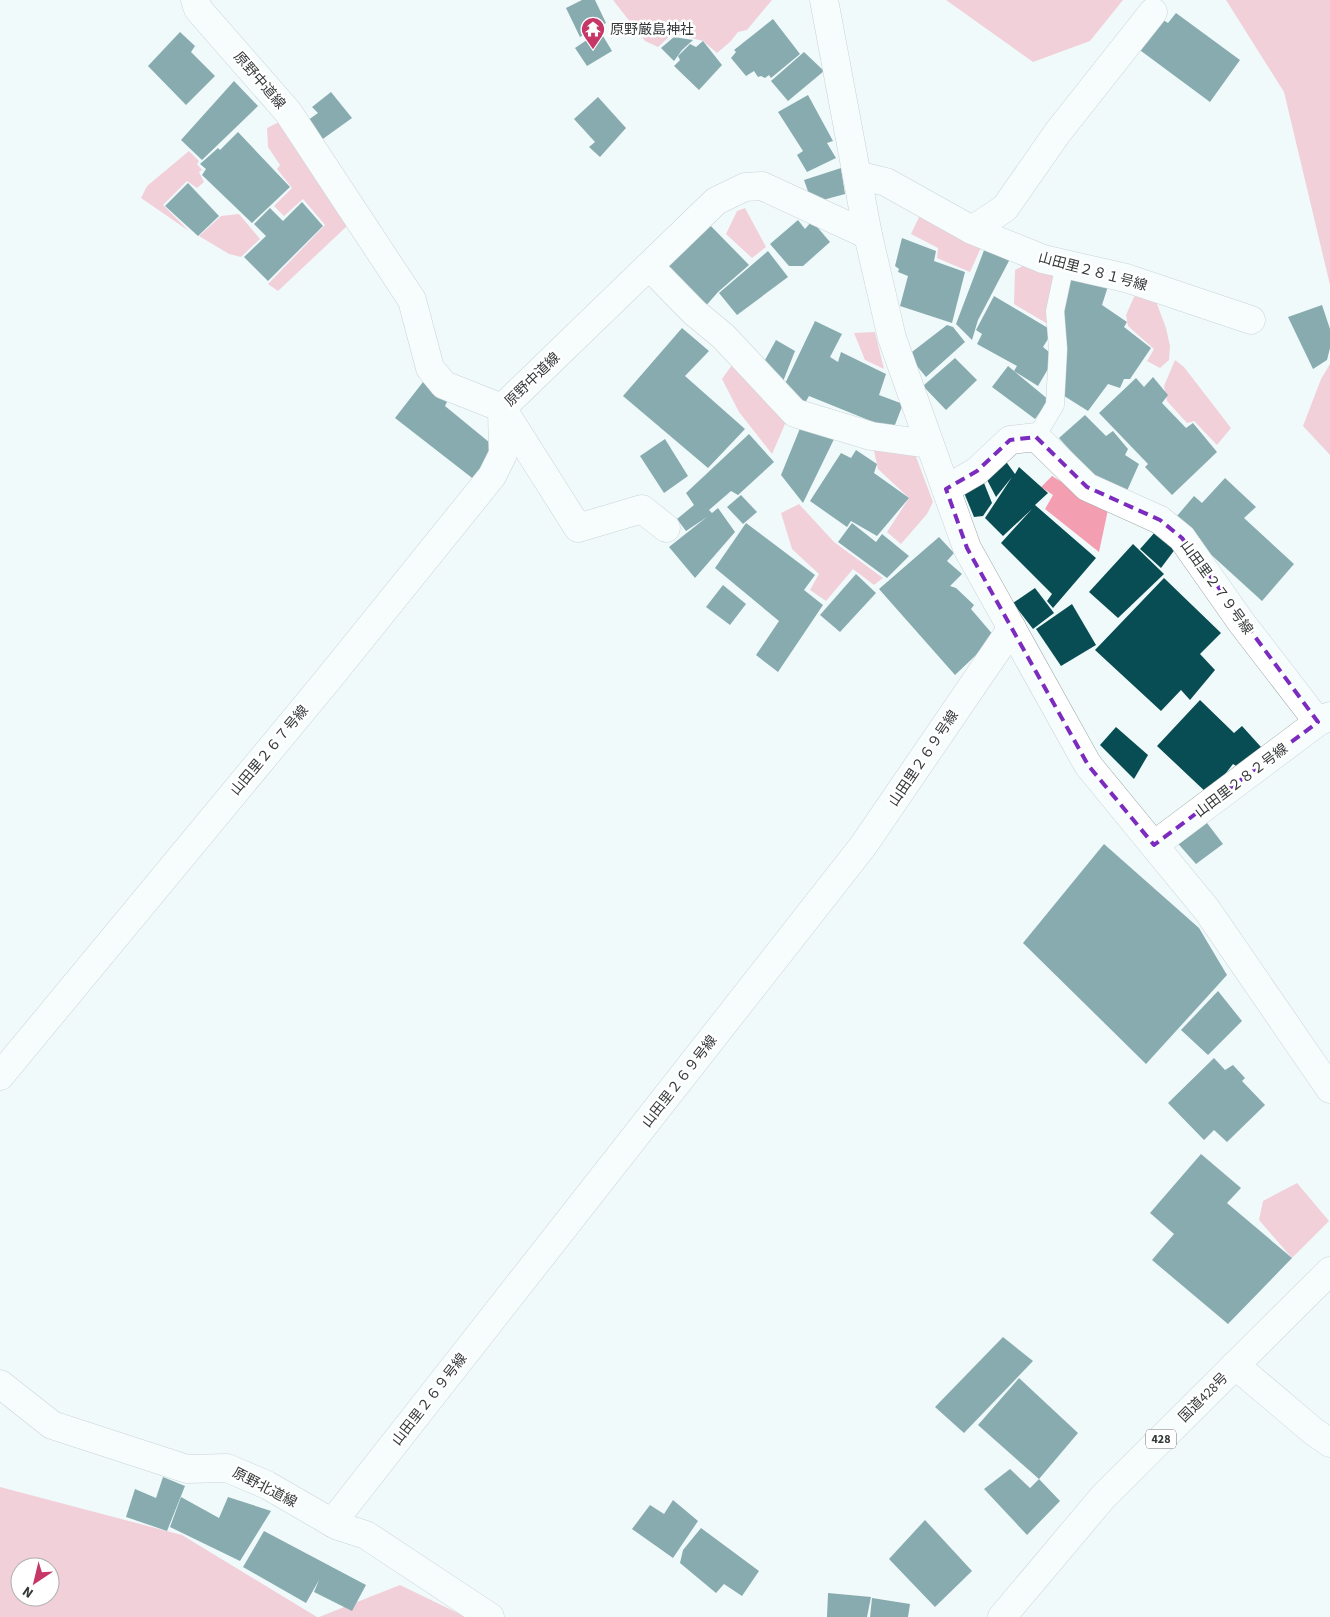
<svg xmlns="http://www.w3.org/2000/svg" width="1330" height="1617" viewBox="0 0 1330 1617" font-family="'Source Sans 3','Noto Sans JP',sans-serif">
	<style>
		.forest { fill: #f39eb1; fill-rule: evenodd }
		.building { fill: #084d53 }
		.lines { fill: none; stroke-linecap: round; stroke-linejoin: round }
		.lane-casing { stroke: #9fa7a8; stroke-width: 19 }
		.street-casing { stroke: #9fa7a8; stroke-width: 29 }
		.secondary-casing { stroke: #9fa7a8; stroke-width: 29 }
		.highway-casing { stroke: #9fa7a8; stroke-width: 29 }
		.lane { stroke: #fff; stroke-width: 18 }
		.street { stroke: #fff; stroke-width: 28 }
		.secondary { stroke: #fff; stroke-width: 28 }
		.highway { stroke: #fff; stroke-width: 28 }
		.marked { fill: none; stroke: #7b2cbf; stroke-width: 4; stroke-dasharray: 10 6; stroke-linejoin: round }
		.labels { text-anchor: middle; stroke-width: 5; stroke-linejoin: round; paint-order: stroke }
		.shield { fill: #fff; stroke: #727474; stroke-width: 1 }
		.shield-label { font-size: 12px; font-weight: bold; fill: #353839 }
		.poi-label { font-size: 14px; fill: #353839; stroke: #fff; text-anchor: start }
		.street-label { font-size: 14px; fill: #353839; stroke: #fff }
	</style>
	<rect width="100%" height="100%" fill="#f1fafb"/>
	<g class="forest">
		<polygon points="613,0 772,0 747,30 738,32 730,42 717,53 703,41 673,33 658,47 645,41"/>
		<polygon points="946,0 1123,0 1090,41 1033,62"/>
		<polygon points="1226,0 1330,0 1330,285 1284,92"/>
		<polygon points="281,121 348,218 346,227 278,291 268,284 325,225 303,199 284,216 274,206 292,188 277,169 280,165 268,147 267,128"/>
		<polygon points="189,151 199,161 197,164 202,170 199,172 204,182 197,188 187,181 163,205 189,231 141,198 147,186"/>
		<polygon points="745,208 766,247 752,258 726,234 737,211"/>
		<polygon points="922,211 984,241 970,272 937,258 938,248 911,234"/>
		<polygon points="239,214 260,239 241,257 229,254 199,236 221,216"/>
		<polygon points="1030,262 1059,271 1051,326 1014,304 1015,270"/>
		<polygon points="1145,289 1154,296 1166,328 1170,346 1169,360 1160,368 1147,361 1154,349 1128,326 1126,315 1134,297"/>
		<polygon points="875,332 884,369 865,360 854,333"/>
		<polygon points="737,358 789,415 772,454 739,412 722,379"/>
		<polygon points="1175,360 1184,367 1231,428 1217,445 1194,421 1187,423 1167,401 1164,386"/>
		<polygon points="1330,364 1330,455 1303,426 1321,379"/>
		<polygon points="872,442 912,446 933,502 927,514 901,544 887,532 909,498 878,469"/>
		<polygon points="1052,476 1065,484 1109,505 1099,552 1045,509 1053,495 1041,487"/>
		<polygon points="799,504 834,542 883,578 874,585 853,569 826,601 810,590 819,574 792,549 781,513"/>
		<polygon points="1297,1183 1329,1221 1292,1258 1259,1220 1263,1201"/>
		<path d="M0 1487 182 1535 317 1617H0ZM20 1567H50V1597H20Z"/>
		<polygon points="400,1585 466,1617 319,1617"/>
	</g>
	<g class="building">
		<polygon points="582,0 595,0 606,23 580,37 566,8"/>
		<polygon points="1176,13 1240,60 1210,102 1133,45 1155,15 1168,23"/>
		<polygon points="773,19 800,54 771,78 769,75 765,78 761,76 758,77 754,71 746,76 731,58 736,52 734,50"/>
		<polygon points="600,31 612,51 587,66 575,48"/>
		<polygon points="180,32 195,46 191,52 215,76 186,105 148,66"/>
		<polygon points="674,37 693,40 682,50 674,61 661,48"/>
		<polygon points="703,41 722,65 699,90 674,66 680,60 678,56 690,44 696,47"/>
		<polygon points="804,52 824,71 788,101 771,81"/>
		<polygon points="234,81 258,106 202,160 181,140"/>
		<polygon points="331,92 352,118 320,141 304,123 318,113 312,107"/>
		<polygon points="808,95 833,141 827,143 836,158 807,172 797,155 803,151 778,112"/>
		<polygon points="598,97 626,128 600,157 589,147 595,142 574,119"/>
		<polygon points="238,132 290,187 252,223 202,175 206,169 200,164 218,148 220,150"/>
		<polygon points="841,168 845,194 812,203 804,180"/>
		<polygon points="188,183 219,216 198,236 165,206"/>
		<polygon points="302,202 323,226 268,281 244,257 266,236 254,224 270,208 283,221"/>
		<polygon points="705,220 749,265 718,292 704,308 662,264"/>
		<polygon points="798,220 805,229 812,221 830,242 803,266 789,266 770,244"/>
		<polygon points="902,238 936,251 934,261 965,272 952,323 900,306 908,276 898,272 899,269 895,266"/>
		<polygon points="986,245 1011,257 978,320 972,340 956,324"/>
		<polygon points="768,251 788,277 737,315 719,293"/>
		<polygon points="1068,270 1110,280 1102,305 1127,322 1124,327 1151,348 1130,379 1124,379 1120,388 1108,384 1088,411 1061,394 1057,316"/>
		<polygon points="994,296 1053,331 1043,347 1055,357 1038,386 1014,371 1017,366 977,344 982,334 976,330"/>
		<polygon points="1322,305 1330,329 1330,348 1327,360 1313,369 1288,317"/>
		<polygon points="815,321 842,334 830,357 838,362 841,352 886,374 879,395 903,404 893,430 809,396 805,403 782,390"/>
		<polygon points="947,325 953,327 965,342 926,377 908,355"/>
		<polygon points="682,328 709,351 685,376 745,429 708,468 623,396"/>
		<polygon points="776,340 795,351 782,384 759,371"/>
		<polygon points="955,358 977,380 946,410 923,386"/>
		<polygon points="1008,366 1049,400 1035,419 992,387"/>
		<polygon points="1153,377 1168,395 1162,403 1186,428 1193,423 1217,452 1172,495 1145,467 1148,464 1099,413 1136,378 1144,387"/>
		<polygon points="423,382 447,402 445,406 495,447 476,481 395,418"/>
		<polygon points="1085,415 1106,436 1113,431 1128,449 1125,455 1139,464 1126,493 1095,478 1059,438"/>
		<polygon points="803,421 836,435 803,503 781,475"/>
		<polygon points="749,434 774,462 738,495 731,491 709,510 712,513 718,508 735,532 695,578 669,547 707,517 686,531 677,519 694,505 686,493"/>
		<polygon points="665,439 688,476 664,493 640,456"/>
		<polygon points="856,450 877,464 874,473 909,498 877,536 851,521 847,527 810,501 841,453 851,458"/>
		<polygon points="1002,456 1015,474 1019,467 1048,493 1035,505 1096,558 1053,608 1047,601 1052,594 1001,543 1032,509 1003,536 985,518 1012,477 996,497 984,474"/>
		<polygon points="980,473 992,503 983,516 974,517 960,483"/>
		<polygon points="1225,478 1256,507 1244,518 1294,564 1262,601 1184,530 1186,525 1177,516 1194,496 1202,503"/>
		<polygon points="741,495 757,512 743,524 727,507"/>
		<polygon points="746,523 815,575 804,590 823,605 778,672 756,655 779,621 715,568"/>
		<polygon points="852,523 876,542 882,534 909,556 887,578 838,542"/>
		<polygon points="1156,531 1176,548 1161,568 1140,549"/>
		<polygon points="939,537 954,553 947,561 962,574 950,586 956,588 974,605 971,609 995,637 955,675 879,589"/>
		<polygon points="1133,544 1164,574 1118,618 1089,592"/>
		<polygon points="856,574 876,593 840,632 820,615"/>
		<polygon points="1164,578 1221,633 1200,654 1215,670 1190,700 1181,690 1161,711 1095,650"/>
		<polygon points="723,585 746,604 730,625 706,607"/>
		<polygon points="1035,588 1054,613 1033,629 1013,603"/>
		<polygon points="1072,604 1096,645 1061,666 1036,629"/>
		<polygon points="1200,700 1234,733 1242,726 1261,747 1241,769 1233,764 1209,795 1157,746"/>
		<polygon points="1116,727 1148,755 1134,779 1100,745"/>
		<polygon points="1204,819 1223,844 1196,864 1174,839"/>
		<polygon points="1104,844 1199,928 1227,975 1146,1064 1023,943"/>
		<polygon points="1218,991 1242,1021 1208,1055 1181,1030"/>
		<polygon points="1214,1058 1225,1070 1233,1065 1245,1078 1242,1081 1265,1105 1227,1142 1214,1130 1204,1140 1168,1103"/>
		<polygon points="1201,1154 1241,1188 1227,1203 1292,1258 1228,1324 1152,1260 1174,1234 1150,1213"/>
		<polygon points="1003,1337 1033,1361 964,1433 935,1407"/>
		<polygon points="1019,1378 1078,1433 1039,1479 978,1425"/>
		<polygon points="1010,1469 1030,1488 1039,1479 1060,1501 1027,1535 984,1489"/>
		<polygon points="163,1477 185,1486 167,1531 126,1517 135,1489 156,1498"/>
		<polygon points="181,1497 219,1518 228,1497 271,1511 240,1561 170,1527"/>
		<polygon points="673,1500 698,1521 673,1558 632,1529 650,1505 664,1514"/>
		<polygon points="925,1520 972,1571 935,1607 889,1559"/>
		<polygon points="701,1528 759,1571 742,1596 724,1584 716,1593 680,1563 683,1550"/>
		<polygon points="264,1531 366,1585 352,1611 314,1592 319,1580 306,1603 243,1567"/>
		<polygon points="828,1593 871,1597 867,1617 827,1617"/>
		<polygon points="872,1598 910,1604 908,1617 870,1617"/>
	</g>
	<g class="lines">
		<g class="lane-casing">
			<polyline id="lane" points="1036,437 1055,405 1058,349 1055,311 1065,264"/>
		</g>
		<g class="street-casing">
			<g id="street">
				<polyline points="195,0 198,9 288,112 412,300 430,368 444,385 502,408 716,201 745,187 762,186 868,235"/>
				<polyline points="857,175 886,182 972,230 1043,259 1126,278 1251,320"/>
				<polyline points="972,230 1005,208 1058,132 1153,12"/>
				<polyline points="649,266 695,313 723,336 795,413 871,436 929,444"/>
				<polyline points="502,408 578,528 642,509 666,528"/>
				<polyline points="946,489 977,471 1010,440 1036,437 1087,487 1160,520 1182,538 1241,622 1318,722"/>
				<polyline points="1154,845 1318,722 1330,716"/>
				<polyline points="0,1076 330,677 492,476 503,454 502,408"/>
				<polyline points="1235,1365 1313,1431 1330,1443"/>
				<polyline points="0,1384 52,1425 187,1469 227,1468 267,1485 338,1526 366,1535 490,1617"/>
				<polyline points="332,1523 863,846 1012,628"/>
			</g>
		</g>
		<g class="secondary-casing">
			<polyline id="secondary" points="824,0 868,235 892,338 967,548 1088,765 1207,910 1330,1089"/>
		</g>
		<g class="highway-casing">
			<polyline id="highway" points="1002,1617 1103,1497 1330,1271"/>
		</g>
		<use href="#lane" class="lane"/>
		<use href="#street" class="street"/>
		<use href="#secondary" class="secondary"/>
		<use href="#highway" class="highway"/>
	</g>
	<path d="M0 0H1330V1617H0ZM1036 437 1087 487 1160 520 1182 538 1318 722 1154 845 1088 765 967 548 946 489 977 471 1010 440Z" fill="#f1fafb" fill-opacity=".55" fill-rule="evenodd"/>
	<path class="marked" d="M1036 437 1087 487 1160 520 1182 538 1318 722 1154 845 1088 765 967 548 946 489 977 471 1010 440Z"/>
	<defs>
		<g id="temple-pin" transform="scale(1.25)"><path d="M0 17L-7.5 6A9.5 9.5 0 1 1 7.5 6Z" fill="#c53766" stroke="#fff"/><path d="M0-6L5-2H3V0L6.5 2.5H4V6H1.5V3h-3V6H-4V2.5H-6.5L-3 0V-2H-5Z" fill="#fff"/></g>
	</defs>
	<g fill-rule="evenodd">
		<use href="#temple-pin" x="593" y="29"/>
	</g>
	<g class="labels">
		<rect class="shield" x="1146" y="1429.5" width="30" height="19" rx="4"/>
		<g class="shield-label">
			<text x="1161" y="1443">428</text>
		</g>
		<g class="poi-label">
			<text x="610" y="34">原野厳島神社</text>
		</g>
		<g class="street-label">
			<text transform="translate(260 80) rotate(49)" y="5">原野中道線</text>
			<text transform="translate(1093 271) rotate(15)" y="5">山田里２８１号線</text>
			<text transform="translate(532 379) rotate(-44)" y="5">原野中道線</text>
			<text transform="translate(1217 587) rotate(54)" y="5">山田里２７９号線</text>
			<text transform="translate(269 750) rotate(-50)" y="5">山田里２６７号線</text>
			<text transform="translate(923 758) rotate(-56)" y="5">山田里２６９号線</text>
			<text transform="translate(1241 780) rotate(-37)" y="5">山田里２８２号線</text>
			<text transform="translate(679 1081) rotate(-52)" y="5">山田里２６９号線</text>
			<text transform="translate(1203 1397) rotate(-45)" y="5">国道428号</text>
			<text transform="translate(429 1399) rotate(-52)" y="5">山田里２６９号線</text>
			<text transform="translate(265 1487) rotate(27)" y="5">原野北道線</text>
		</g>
	</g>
	<g transform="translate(35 1582) rotate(215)"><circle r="24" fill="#ffffff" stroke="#aeafb0"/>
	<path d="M0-4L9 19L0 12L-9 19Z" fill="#c53766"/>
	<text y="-8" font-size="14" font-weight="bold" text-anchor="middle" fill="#353839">N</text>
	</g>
</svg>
